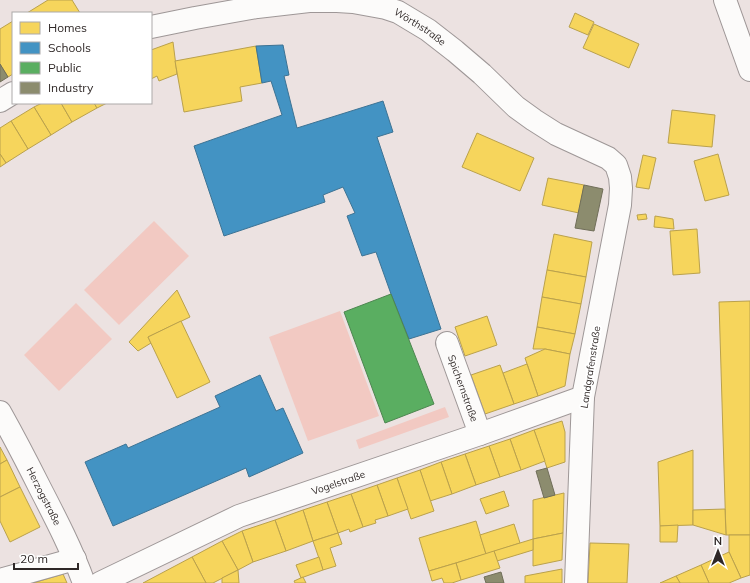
<svg xmlns="http://www.w3.org/2000/svg" width="750" height="583" viewBox="0 0 750 583" font-family="Mulish,sans-serif">
	<style>
		.green { fill: #f2c9c2 }
		.homes { fill: #f6d55c; stroke: #baa14c }
		.schools { fill: #4393c3; stroke: #3d7394 }
		.public { fill: #5aae61; stroke: #4d8650 }
		.industry { fill: #8c8c6e; stroke: #706e59 }
		.lines { fill: none; stroke-linecap: round; stroke-linejoin: round }
		.street-casing { stroke: #9e9797; stroke-width: 24 }
		.street { stroke: #fcfbfa; stroke-width: 22 }
		.labels { text-anchor: middle; stroke-width: 4; stroke-linejoin: round; paint-order: stroke }
		.street-label { font-size: 10px; fill: #2f2827; stroke: #fff }
	</style>
	<rect width="100%" height="100%" fill="#ece2e1"/>
	<g class="green">
		<polygon points="154,221 189,256 119,325 84,290"/>
		<polygon points="76,303 112,339 59,391 24,355"/>
		<polygon points="340,311 379,416 308,441 269,337"/>
		<polygon points="445,407 449,417 359,449 356,440"/>
	</g>
	<g class="homes">
		<polygon points="48,0 72,0 80,13 27,13"/>
		<polygon points="575,13 594,22 588,35 569,27"/>
		<polygon points="13,21 13,74 8,77 0,64 0,29"/>
		<polygon points="594,24 639,44 629,68 583,48"/>
		<polygon points="173,42 177,74 159,81 157,76 151,79 151,50"/>
		<polygon points="256,46 262,83 240,87 242,101 184,112 175,61"/>
		<polygon points="42,103 61,103 72,122 51,135 34,107"/>
		<polygon points="61,103 94,103 97,108 72,122"/>
		<polygon points="94,103 107,103 97,108"/>
		<polygon points="34,107 51,135 28,149 11,121"/>
		<polygon points="672,110 715,115 712,147 668,143"/>
		<polygon points="11,121 28,149 6,163 0,154 0,128"/>
		<polygon points="477,133 534,158 520,191 462,167"/>
		<polygon points="0,154 6,163 0,167"/>
		<polygon points="718,154 729,195 705,201 694,161"/>
		<polygon points="643,155 656,158 649,189 636,187"/>
		<polygon points="548,178 584,185 579,213 542,205"/>
		<polygon points="646,214 647,219 638,220 637,215"/>
		<polygon points="655,216 673,219 674,229 654,227"/>
		<polygon points="697,229 700,273 673,275 670,231"/>
		<polygon points="554,234 592,242 586,277 547,270"/>
		<polygon points="547,270 586,277 581,304 542,297"/>
		<polygon points="177,290 190,317 148,337 151,343 138,351 129,342"/>
		<polygon points="542,297 581,304 575,334 537,327"/>
		<polygon points="750,301 750,535 726,535 719,302"/>
		<polygon points="487,316 497,345 465,356 455,327"/>
		<polygon points="181,321 210,382 177,398 148,337"/>
		<polygon points="537,327 575,334 570,354 545,349 533,349"/>
		<polygon points="545,349 570,354 565,386 538,396 525,358"/>
		<polygon points="527,364 538,396 514,404 503,373"/>
		<polygon points="500,365 514,404 485,414 471,375"/>
		<polygon points="562,421 565,432 565,462 547,468 534,430"/>
		<polygon points="534,430 545,461 521,470 510,439"/>
		<polygon points="510,439 521,470 500,477 489,446"/>
		<polygon points="489,446 500,477 476,485 465,454"/>
		<polygon points="0,447 7,460 0,464"/>
		<polygon points="693,450 693,525 660,526 658,462"/>
		<polygon points="465,454 476,485 452,494 441,462"/>
		<polygon points="7,460 20,487 0,497 0,464"/>
		<polygon points="441,462 452,494 430,501 420,470"/>
		<polygon points="420,470 434,511 411,519 397,478"/>
		<polygon points="397,478 408,509 388,516 377,485"/>
		<polygon points="377,485 388,516 375,520 376,523 363,527 351,494"/>
		<polygon points="20,487 40,527 10,542 0,521 0,497"/>
		<polygon points="504,491 509,506 486,514 480,499"/>
		<polygon points="564,493 563,533 533,539 533,500"/>
		<polygon points="351,494 363,527 350,532 349,529 338,533 327,502"/>
		<polygon points="327,502 338,533 313,541 303,510"/>
		<polygon points="725,509 726,535 693,525 693,510"/>
		<polygon points="303,510 313,541 286,551 275,520"/>
		<polygon points="275,520 286,551 253,562 242,531"/>
		<polygon points="476,521 486,554 429,571 419,538"/>
		<polygon points="514,524 520,543 486,554 480,535"/>
		<polygon points="678,525 677,542 660,542 660,526"/>
		<polygon points="242,531 253,562 238,570 222,541"/>
		<polygon points="338,533 342,544 330,548 336,566 323,570 313,541"/>
		<polygon points="563,533 562,560 533,566 533,539"/>
		<polygon points="729,535 750,535 750,575 741,578 729,552"/>
		<polygon points="533,539 533,550 497,561 494,551"/>
		<polygon points="222,541 238,570 213,583 206,583 192,557"/>
		<polygon points="590,543 629,544 627,583 588,583"/>
		<polygon points="494,551 500,568 461,580 456,563"/>
		<polygon points="729,552 741,578 729,583 709,583 701,565"/>
		<polygon points="192,557 206,583 143,583"/>
		<polygon points="319,557 323,570 301,578 296,565"/>
		<polygon points="456,563 461,580 452,583 444,583 442,578 432,581 429,571"/>
		<polygon points="701,565 709,583 680,583 676,576"/>
		<polygon points="562,569 562,583 525,583 525,576"/>
		<polygon points="238,570 239,583 222,583 222,578"/>
		<polygon points="63,574 67,583 33,583"/>
		<polygon points="676,576 680,583 660,583"/>
		<polygon points="303,577 306,583 295,583 294,581"/>
	</g>
	<g class="schools">
		<polygon points="283,45 289,75 284,76 297,128 383,101 393,132 377,137 441,329 409,339 391,294 376,252 362,256 347,216 355,213 343,187 323,195 325,202 224,236 194,146 282,115 271,81 262,83 256,46"/>
		<polygon points="260,375 276,411 283,408 303,453 249,477 246,468 113,526 85,462 126,444 128,448 220,407 215,396"/>
	</g>
	<polygon class="public" points="391,294 434,404 385,423 344,312"/>
	<g class="industry">
		<polygon points="0,64 8,77 0,82"/>
		<polygon points="584,185 603,189 594,231 575,228"/>
		<polygon points="547,468 555,495 544,498 536,471"/>
		<polygon points="501,572 504,583 486,583 484,577"/>
	</g>
	<g class="lines">
		<g class="street-casing">
			<g id="street">
				<polyline points="725,0 750,70"/>
				<path id="s1" d="M151 27 195 18 257 7 309 1H337L353 2 386 8 398 12 428 30 455 51 482 74 516 107 534 120 556 134 608 158 616 165 620 177 621 188 620 205 583 397 576 583"/>
				<polyline points="0,101 13,93"/>
				<path id="s2" d="M447 343 480 434"/>
				<path id="s3" d="M0 412C14 437 27 462 40 488 56 519 72 550 84 583"/>
				<polyline points="0,580 75,559"/>
				<path id="s4" d="M100 583 239 516 480 434 583 397"/>
			</g>
		</g>
		<use href="#street" class="street"/>
	</g>
	<g class="labels">
		<g class="street-label">
			<text dy="4" stroke="none"><textPath href="#s1" startOffset="277">Wörthstraße</textPath></text>
			<text transform="translate(590 367) rotate(-81)" y="4">Landgrafenstraße</text>
			<text dy="4" stroke="none"><textPath href="#s2" startOffset="48">Spichernstraße</textPath></text>
			<text dy="4" stroke="none"><textPath href="#s4" startOffset="259">Vogelstraße</textPath></text>
			<text dy="4" stroke="none"><textPath href="#s3" startOffset="95">Herzogstraße</textPath></text>
		</g>
	</g>
	<rect x="12" y="12" width="140" height="92" fill="#ffffff" stroke="#aca9a9"/>
	<rect x="20" y="22" width="20" height="12" fill="#f6d55c" stroke="#aca9a9"/>
	<text x="48" y="32" font-size="12" fill="#2f2827">Homes</text>
	<rect x="20" y="42" width="20" height="12" fill="#4393c3" stroke="#aca9a9"/>
	<text x="48" y="52" font-size="12" fill="#2f2827">Schools</text>
	<rect x="20" y="62" width="20" height="12" fill="#5aae61" stroke="#aca9a9"/>
	<text x="48" y="72" font-size="12" fill="#2f2827">Public</text>
	<rect x="20" y="82" width="20" height="12" fill="#8c8c6e" stroke="#aca9a9"/>
	<text x="48" y="92" font-size="12" fill="#2f2827">Industry</text>
	<g transform="translate(718 551)" stroke="#ffffff" stroke-width="3" paint-order="stroke">
	<path d="M0-3L7 15L0 10L-7 15Z" fill="#2f2827"/>
	<text y="-6" font-size="11" font-weight="bold" text-anchor="middle" fill="#2f2827">N</text>
	</g>
	<path d="M14 563v6h64v-6" fill="none" stroke="#2f2827" stroke-width="2"/>
	<text x="20" y="563" font-size="12" fill="#2f2827" stroke="#ffffff" stroke-width="3" paint-order="stroke">20 m</text>
</svg>
